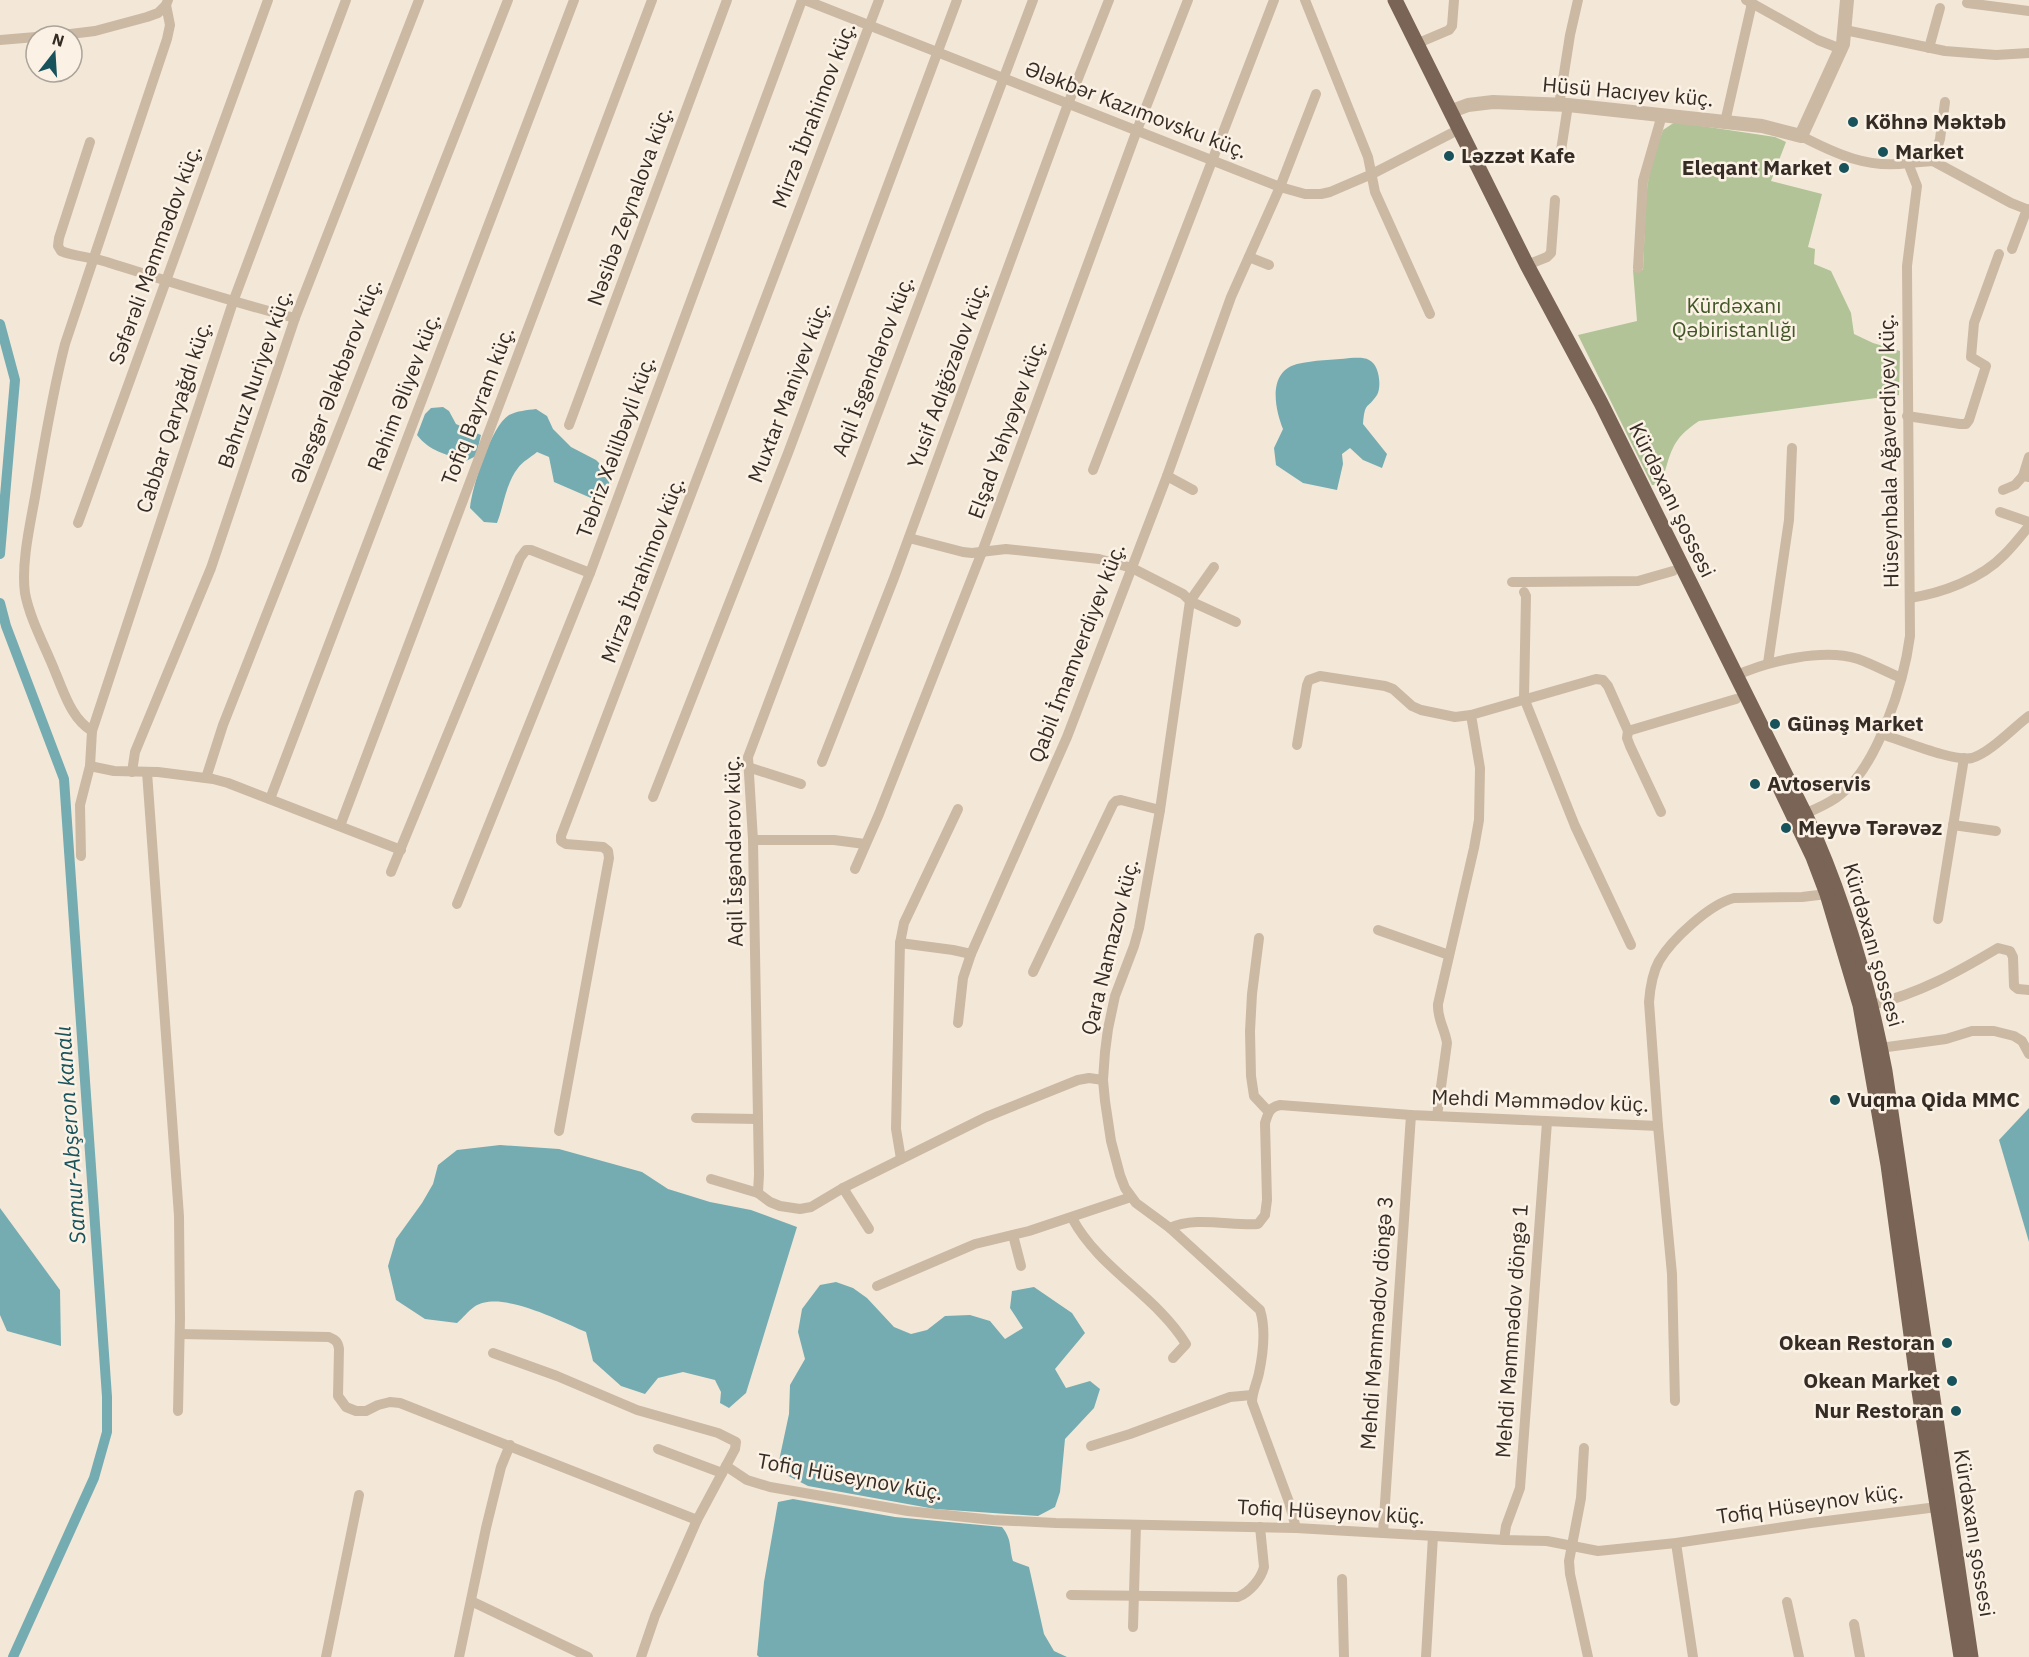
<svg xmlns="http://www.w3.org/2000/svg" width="2029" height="1657" viewBox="0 0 2029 1657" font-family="'IBM Plex Sans',sans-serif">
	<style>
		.green { fill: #b1c397 }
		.water { fill: #75acb2 }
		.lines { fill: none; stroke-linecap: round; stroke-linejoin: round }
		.canal { stroke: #75acb2; stroke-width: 10 }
		.minor { stroke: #ccb9a3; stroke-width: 10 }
		.tertiary { stroke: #ccb9a3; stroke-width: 14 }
		.primary { stroke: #7a6456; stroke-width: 15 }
		.poi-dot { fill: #18525b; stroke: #fbf2e5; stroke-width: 2 }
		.labels { text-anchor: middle; stroke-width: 5; stroke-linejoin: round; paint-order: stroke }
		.street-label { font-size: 21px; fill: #362c26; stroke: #fbf2e5 }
		.poi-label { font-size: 21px; font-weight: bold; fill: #362c26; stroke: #fbf2e5; text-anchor: start }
		.park-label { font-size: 21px; fill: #425728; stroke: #fbf2e5 }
		.water-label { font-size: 22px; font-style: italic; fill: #18525b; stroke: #fbf2e5 }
	</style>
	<rect width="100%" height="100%" fill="#f3e8d8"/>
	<path class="green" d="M1675 122 1775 137 1786 142 1771 181 1822 194 1808 247 1815 249 1814 264 1831 271 1851 313 1854 334 1873 343 1900 351 1899 395 1699 421C1670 440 1671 453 1661 485H1652L1578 335 1637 321 1633 270H1643L1646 197 1650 167 1663 130Z"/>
	<g class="water">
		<path d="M1350 358C1356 358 1364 357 1369 360 1379 364 1382 386 1377 395 1367 410 1365 401 1363 424L1387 454 1382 468 1363 460 1350 448 1342 454 1343 464 1337 490 1303 483 1276 465 1274 448 1283 429C1275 409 1267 372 1297 364 1314 360 1333 360 1350 358Z"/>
		<path d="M443 407 449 411 456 424 481 435 476 456 466 461C447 455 429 451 417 435L425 414 431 408Z"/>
		<path d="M536 409 547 416 553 429 571 447 596 460 612 476 604 496 591 498 554 482 549 457 537 452C531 457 522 462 518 468 506 483 504 505 497 523L484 522 470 508C472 487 491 426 509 415 517 411 527 410 536 409Z"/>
		<polygon points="2029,1108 2029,1242 1999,1140"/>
		<path d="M500 1145 559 1149 642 1172 668 1189 710 1202 751 1210 797 1227 746 1393 729 1408 720 1403 721 1392 715 1380 683 1372 658 1378 645 1394 621 1386 593 1361 586 1332C560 1321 500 1289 474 1307 468 1311 463 1318 457 1323L425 1319 396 1300 388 1266 396 1239 422 1203 433 1184 438 1165 457 1150Z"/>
		<polygon points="0,1208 60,1290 61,1346 7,1331 0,1315"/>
		<polygon points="836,1282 853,1288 867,1298 894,1327 911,1334 927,1330 945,1316 970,1315 990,1321 1005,1339 1023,1328 1010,1308 1012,1291 1034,1287 1072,1313 1085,1333 1055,1369 1066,1388 1090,1381 1100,1389 1094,1408 1065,1439 1060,1492 1055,1507 1038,1516 935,1509 808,1486 777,1470 789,1414 790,1385 805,1359 798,1332 802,1309 820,1285"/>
		<path d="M793 1499 895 1517 1002 1527C1012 1539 1009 1547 1013 1561L1029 1567 1044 1634 1054 1651 1067 1657H759L757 1655 764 1582 778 1502Z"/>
	</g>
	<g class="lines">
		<g class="canal">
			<polyline points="0,324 15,380 0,554"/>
			<polyline points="0,603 6,626 64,779 107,1397 107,1432 94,1478 13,1657"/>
		</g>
		<g class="minor">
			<polyline points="805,0 1280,187 1305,194 1321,194 1330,192 1372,174 1452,133"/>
			<polyline points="1033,0 748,757 753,840 759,1174 758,1193 770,1202 780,1206 800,1209 811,1207 843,1188 986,1117 1078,1080 1089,1078 1103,1080"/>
			<polyline points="1305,0 1368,157 1375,192 1430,314"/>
			<polyline points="1746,0 1818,40 1841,49"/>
			<polyline points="1967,3 2029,11"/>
			<polyline points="1845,30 1945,51 1996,55 2029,53"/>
			<polyline points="54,36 95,31 147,17 158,13 166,5 168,0"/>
			<polyline points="0,40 36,37"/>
			<polyline points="1416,44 1449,30 1452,26 1454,0"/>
			<polyline points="1929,48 1940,8"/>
			<polyline points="1559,105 1570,35 1578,0"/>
			<polyline points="1725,122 1752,3"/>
			<path d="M1801 136C1836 154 1868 169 1908 163L1917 186 1907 266 1910 636C1904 682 1878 765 1841 794 1831 803 1817 808 1805 814"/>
			<path d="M90 142 59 238 58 246 61 251C76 257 93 257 110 263 171 282 232 302 295 318"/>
			<polyline points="1560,157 1568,105"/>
			<polyline points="1933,161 1940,139 1945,102"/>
			<polyline points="1908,163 1933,161 2011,203 2029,210"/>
			<polyline points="2012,249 2027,209"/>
			<polyline points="1249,257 1269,265"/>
			<polyline points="1527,265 1547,257 1551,253 1555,200"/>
			<polyline points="1638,268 1643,181 1662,115"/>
			<polyline points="1907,416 1960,424 1966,424 1969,420 1986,366 1971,357 1974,323 1999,254"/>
			<polyline points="569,425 727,0"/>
			<polyline points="1093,470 1274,0"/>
			<polyline points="1167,476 1193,490"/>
			<polyline points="2023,476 2029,457"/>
			<polyline points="2003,490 2015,485 2023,476 2029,477"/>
			<polyline points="2000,512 2029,522"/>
			<polyline points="78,523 268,0"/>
			<path d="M909 538 963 552 972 553 1006 549 1099 559 1132 568 1183 594 1190 601 1160 810 1139 928 1134 946 1115 996 1108 1029 1105 1052 1103 1080 1105 1101 1111 1141 1120 1175 1125 1188 1136 1203 1170 1228 1260 1310C1266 1329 1263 1354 1259 1373 1257 1383 1252 1392 1252 1402L1289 1502 1296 1528"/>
			<polyline points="1214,567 1190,601 1236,622"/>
			<polyline points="1512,582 1638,581 1673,571"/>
			<polyline points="1524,592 1526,596 1524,698 1575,826 1631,945"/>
			<path d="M1910 598C1942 593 1981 579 2004 555 2013 546 2021 536 2029 526"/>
			<polyline points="1768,663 1789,520 1792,448"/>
			<path d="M1735 676C1768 661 1823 648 1858 659 1872 664 1887 672 1901 678"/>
			<path d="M92 731C72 719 65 695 56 674 46 648 30 620 25 593 21 564 30 525 35 497 44 445 52 394 65 344L167 39 170 25 166 5"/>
			<polyline points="1628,731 1627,738 1630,746 1661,812"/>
			<path d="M1881 734C1902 740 1953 762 1972 758 1990 753 2014 727 2029 716"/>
			<polyline points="1297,745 1307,685 1309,680 1320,676 1385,686 1393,689 1412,706 1421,710 1455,717 1471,715"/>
			<polyline points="822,762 894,578 1068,104 1109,0"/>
			<polyline points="90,766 114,771 158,772 213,779 228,783 401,850"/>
			<polyline points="748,767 801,784"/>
			<polyline points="132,772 135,752 142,735 211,568 295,318 419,0"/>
			<polyline points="147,772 179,1216 180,1318 178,1411"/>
			<polyline points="206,778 223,725 508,0"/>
			<polyline points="653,797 788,453 957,0"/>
			<polyline points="270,799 574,0"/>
			<polyline points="1953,825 1996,831"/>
			<polyline points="340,826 652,0"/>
			<polyline points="753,840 834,840 865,844"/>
			<polyline points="81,856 80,805 90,766 92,731 96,719 233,302 346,0"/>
			<polyline points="855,869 879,814 982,552 1137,130 1188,0"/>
			<polyline points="391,872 520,558 526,550 531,550 590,573"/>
			<polyline points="457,904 590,573 802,0"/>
			<polyline points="1938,919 1964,758"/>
			<polyline points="1378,930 1449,955"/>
			<polyline points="1259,938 1252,994 1250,1031 1251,1076 1254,1096 1268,1111"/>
			<polyline points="900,943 904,923 958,809"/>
			<polyline points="1033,972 1113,804 1116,801 1121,800 1160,810"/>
			<path d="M1872 1005C1920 993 1956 973 1998 948L2010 951 2013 957 2014 986 2018 989 2029 990"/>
			<polyline points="958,1023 963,978 971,954"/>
			<polyline points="1880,1048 1946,1039 1972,1031 1994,1031 2014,1036 2022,1041 2029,1054"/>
			<path d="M1437 1116 1447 1043C1445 1029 1437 1019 1438 1004L1474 848 1479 820 1480 768 1471 715 1596 679 1603 680 1608 686 1628 731 1736 699"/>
			<polyline points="696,1118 758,1119"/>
			<polyline points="1658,1126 1672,1274 1675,1401"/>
			<polyline points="559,1131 609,858 608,851 603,847 566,844 561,841 561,836 879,0"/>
			<polyline points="901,1159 896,1129 900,943 953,950 971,954 1067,737 1167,476 1231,297 1280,187 1316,94"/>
			<polyline points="711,1179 758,1193"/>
			<polyline points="843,1188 869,1229"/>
			<path d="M1072 1218C1100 1270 1156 1295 1186 1344L1173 1358"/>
			<path d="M1170 1228C1194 1216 1232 1226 1258 1224L1265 1215 1267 1200 1265 1123C1268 1114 1269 1107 1280 1105L1411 1115 1658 1126 1649 1002C1650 989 1653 972 1659 961 1672 939 1710 904 1734 898L1802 897 1827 894"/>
			<polyline points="1013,1235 1021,1266"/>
			<polyline points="877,1286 975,1244 1029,1231 1131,1197"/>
			<path d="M180 1334 329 1337C336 1340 338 1342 339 1349L338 1396 346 1407 356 1411H366L378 1405 390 1402 400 1403 697 1520"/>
			<polyline points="493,1353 557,1376 637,1410 718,1433 736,1442 735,1449 697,1520 655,1616 641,1657"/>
			<polyline points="1091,1446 1130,1434 1230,1397 1252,1395"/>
			<polyline points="1584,1448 1581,1498 1569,1561 1570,1574 1588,1657"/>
			<polyline points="658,1449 722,1473"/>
			<polyline points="726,1466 747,1480 770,1487 908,1511 993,1520 1056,1523 1296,1528 1504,1540 1547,1541 1598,1551 1676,1543 1811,1523 1937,1507"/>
			<polyline points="1383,1533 1411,1115"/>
			<polyline points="1504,1540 1506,1526 1520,1488 1547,1122"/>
			<polyline points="1676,1543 1693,1657"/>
			<polyline points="1342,1579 1344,1657"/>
			<path d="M1071 1595 1238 1597C1250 1592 1261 1579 1264 1567L1260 1527"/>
			<polyline points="471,1601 588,1657"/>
			<polyline points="1787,1602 1799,1657"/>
			<polyline points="1854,1624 1860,1657"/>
			<polyline points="1133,1627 1136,1525"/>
			<polyline points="326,1657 359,1495"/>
			<polyline points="459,1657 486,1528 501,1467 510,1445"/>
			<polyline points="1426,1657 1433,1536"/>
		</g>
		<polyline class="tertiary" points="1452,111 1468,105 1493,102 1568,105 1762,126 1801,136 1843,44 1847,0"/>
		<g class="primary">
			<path d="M1395 0 1527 265 1601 403 1805 814C1843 896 1868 982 1885 1071L1971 1657"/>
			<polyline points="1780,788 1813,857 1827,894 1860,1005 1888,1165 1916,1372 1961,1657"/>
		</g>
	</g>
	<g class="poi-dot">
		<circle cx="1853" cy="122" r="6"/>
		<circle cx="1883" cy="152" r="6"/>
		<circle cx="1449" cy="156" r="6"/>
		<circle cx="1844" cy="168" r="6"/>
		<circle cx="1775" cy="724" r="6"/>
		<circle cx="1755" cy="784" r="6"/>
		<circle cx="1786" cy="828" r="6"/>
		<circle cx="1835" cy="1100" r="6"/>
		<circle cx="1947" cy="1343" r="6"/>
		<circle cx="1952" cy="1381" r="6"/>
		<circle cx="1956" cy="1411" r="6"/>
	</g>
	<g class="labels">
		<g class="street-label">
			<text transform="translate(1628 92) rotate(5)" y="7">Hüsü Hacıyev küç.</text>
			<text transform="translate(1136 110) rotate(21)" y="7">Ələkbər Kazımovsku küç.</text>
			<text transform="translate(814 115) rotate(-69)" y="7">Mirzə İbrahimov küç.</text>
			<text transform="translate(630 206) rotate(-70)" y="7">Nəsibə Zeynalova küç.</text>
			<text transform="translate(155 255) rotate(-70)" y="7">Səfərəli Məmmədov küç.</text>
			<text transform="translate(873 366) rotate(-69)" y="7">Aqil İsgəndərov küç.</text>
			<text transform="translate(948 375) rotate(-70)" y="7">Yusif Adığözəlov küç.</text>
			<text transform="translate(255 379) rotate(-71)" y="7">Bəhruz Nuriyev küç.</text>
			<text transform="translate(336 381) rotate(-69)" y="7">Ələsgər Ələkbərov küç.</text>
			<text transform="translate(404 392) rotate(-69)" y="7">Rəhim Əliyev küç.</text>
			<text transform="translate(789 392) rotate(-69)" y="7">Muxtar Maniyev küç.</text>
			<text transform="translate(478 406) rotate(-69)" y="7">Tofiq Bayram küç.</text>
			<text transform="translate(174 417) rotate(-72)" y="7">Cabbar Qaryağdı küç.</text>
			<text transform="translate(1007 429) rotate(-70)" y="7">Elşad Yəhyəyev küç.</text>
			<text transform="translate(616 447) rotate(-70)" y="7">Təbriz Xəlilbəyli küç.</text>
			<text transform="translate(1889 451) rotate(-91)" y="7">Hüseynbala Ağaverdiyev küç.</text>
			<text transform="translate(1672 500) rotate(64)" y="7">Kürdəxanı şossesi</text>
			<text transform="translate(643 570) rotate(-69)" y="7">Mirzə İbrahimov küç.</text>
			<text transform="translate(1077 653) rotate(-69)" y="7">Qabil İmamverdiyev küç.</text>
			<text transform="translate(734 851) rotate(-91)" y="7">Aqil İsgəndərov küç.</text>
			<text transform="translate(1873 945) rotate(74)" y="7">Kürdəxanı şossesi</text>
			<text transform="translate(1110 947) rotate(-76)" y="7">Qara Namazov küç.</text>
			<text transform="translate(1540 1101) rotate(2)" y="7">Mehdi Məmmədov küç.</text>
			<text transform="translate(1377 1323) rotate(-86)" y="7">Mehdi Məmmədov döngə 3</text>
			<text transform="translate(1512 1331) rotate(-86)" y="7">Mehdi Məmmədov döngə 1</text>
			<text transform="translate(850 1477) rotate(10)" y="7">Tofiq Hüseynov küç.</text>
			<text transform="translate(1810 1504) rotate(-8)" y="7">Tofiq Hüseynov küç.</text>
			<text transform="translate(1331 1512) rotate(3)" y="7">Tofiq Hüseynov küç.</text>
			<text transform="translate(1974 1533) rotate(81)" y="7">Kürdəxanı şossesi</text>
		</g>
		<g class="poi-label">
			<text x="1865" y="129">Köhnə Məktəb</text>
			<text x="1895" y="159">Market</text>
			<text x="1461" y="163">Ləzzət Kafe</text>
			<text x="1832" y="175" text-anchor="end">Eleqant Market</text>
			<text x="1787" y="731">Günəş Market</text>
			<text x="1767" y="791">Avtoservis</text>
			<text x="1798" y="835">Meyvə Tərəvəz</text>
			<text x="1847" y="1107">Vuqma Qida MMC</text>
			<text x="1935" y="1350" text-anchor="end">Okean Restoran</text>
			<text x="1940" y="1388" text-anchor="end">Okean Market</text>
			<text x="1944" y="1418" text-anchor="end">Nur Restoran</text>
		</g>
		<g class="park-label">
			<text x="1734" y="313">Kürdəxanı<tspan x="1734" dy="24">Qəbiristanlığı</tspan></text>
		</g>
		<g class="water-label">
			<text transform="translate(70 1135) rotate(-94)" y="8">Samur-Abşeron kanalı</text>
		</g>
	</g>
	<g transform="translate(54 54) rotate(17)"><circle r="28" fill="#fbf2e5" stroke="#aca399" stroke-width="1.5"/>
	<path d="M0-4.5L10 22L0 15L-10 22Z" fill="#18525b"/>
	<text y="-9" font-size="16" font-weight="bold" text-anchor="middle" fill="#362c26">N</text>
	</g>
</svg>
